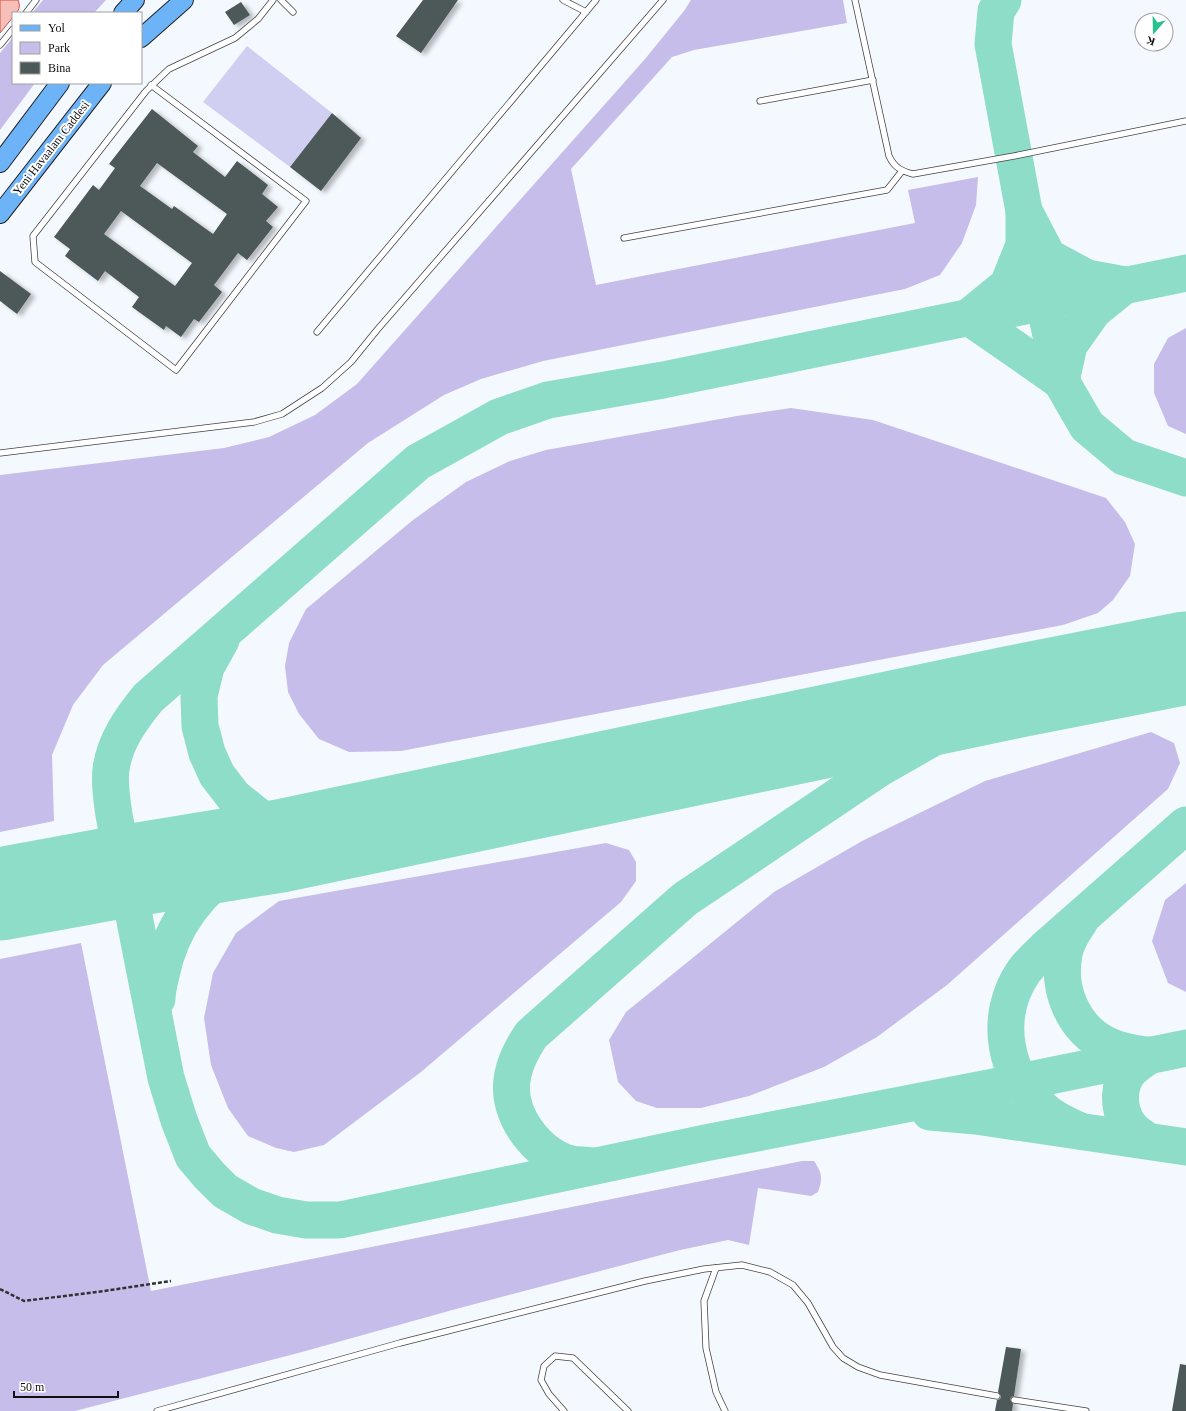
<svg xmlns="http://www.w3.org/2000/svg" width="1186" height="1411" viewBox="0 0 1186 1411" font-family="'Times New Roman',serif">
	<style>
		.green { fill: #c6bdea }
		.pitch { fill: #d1cff1 }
		.water { fill: #f6bfb9; stroke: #cd5240 }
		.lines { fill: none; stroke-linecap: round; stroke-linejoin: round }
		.taxiway { stroke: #8eddc8; stroke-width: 37 }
		.runway { stroke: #8eddc8; stroke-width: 93 }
		.building { fill: #4d5859; fill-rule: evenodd; filter: url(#shadow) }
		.lane-casing { stroke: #434343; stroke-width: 7 }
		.primary-casing { stroke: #212121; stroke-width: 20 }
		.path { stroke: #323232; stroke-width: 2.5; stroke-dasharray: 4 2; stroke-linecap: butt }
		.lane { stroke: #fff; stroke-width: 5.5 }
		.primary { stroke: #6cb3f7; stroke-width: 18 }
		.labels { text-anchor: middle; stroke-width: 4; stroke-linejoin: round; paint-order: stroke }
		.street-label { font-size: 12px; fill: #101010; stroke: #fff }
	</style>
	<defs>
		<filter id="shadow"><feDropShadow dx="4.5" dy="2.5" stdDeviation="2" flood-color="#0004"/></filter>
	</defs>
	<rect width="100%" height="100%" fill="#f4f9ff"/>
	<g class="green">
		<polygon points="43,0 106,0 94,13 32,13"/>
		<polygon points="691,0 843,0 847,23 694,50 672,57 571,169 596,285 915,223 908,190 978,177 976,205 962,243 940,275 905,289 543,361 481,379 444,395 368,443 103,665 73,705 52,755 54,821 0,832 0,475 224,448 269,437 315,415 357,384 645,59 684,11"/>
		<polygon points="13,37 13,83 35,83 0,130 0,53"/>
		<polygon points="1186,328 1186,434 1168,426 1154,393 1154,364 1168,338"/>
		<polygon points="791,408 873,420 1106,498 1125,522 1135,544 1130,576 1113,600 1098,613 1063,625 401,751 349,752 319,739 299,714 288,692 285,666 289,643 306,609 413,520 466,482 510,461 546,450 737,416"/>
		<polygon points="1151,732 1174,743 1180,763 1168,789 947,985 877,1037 824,1067 749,1096 701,1108 657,1108 636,1101 618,1082 609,1040 626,1012 774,892 862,841 985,781"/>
		<polygon points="606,843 629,850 636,862 636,881 621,902 421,1072 324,1145 294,1152 276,1148 248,1136 228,1108 211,1065 204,1018 213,973 236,933 279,901"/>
		<polygon points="1186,883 1186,992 1168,983 1152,941 1165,900"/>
		<path d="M81 943 151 1291 802 1161H814C822 1173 823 1178 818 1192L811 1196 758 1188 749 1245 728 1240 680 1250 456 1309 302 1352 75 1411H0V959Z"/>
	</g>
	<polygon class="pitch" points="247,46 332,113 290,167 203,102"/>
	<path class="water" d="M0 0H18C20 5 20 9 16 13H13V17L0 33Z"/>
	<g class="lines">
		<g class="taxiway">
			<polyline points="1003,0 996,11 993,44 1024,211 1061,381 1087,426 1124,457 1186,478"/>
			<polygon points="1024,211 1048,257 1087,278 1125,285 1093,311 1069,345 1061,381 969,317 1008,285 1024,245"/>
			<path d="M1186 273 663 380 548 400 499 417 418 462 148 698C131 719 115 741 111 769 109 784 112 800 114 815L166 1078 179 1120 193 1156 209 1175 225 1191 251 1206 277 1215 306 1220H340L705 1143 1020 1082 1186 1048"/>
			<polyline points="221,640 206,667 199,696 200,726 207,753 217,775 234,797 259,817 281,827 312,833 351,831"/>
			<path d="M1080 921C1073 931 1066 942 1064 954 1057 989 1073 1029 1107 1045 1119 1051 1132 1053 1146 1055"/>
			<path d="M157 999C157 991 159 983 161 975 171 925 200 887 244 861 267 848 294 843 320 838"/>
			<polyline points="930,1112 976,1116 1186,1147"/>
			<path d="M1080 1131C1069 1126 1057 1121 1047 1113 1004 1079 992 1017 1024 971 1030 963 1038 956 1045 949L1186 825"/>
			<path d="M1146 1140C1142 1137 1136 1133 1132 1129 1119 1115 1117 1092 1126 1076 1131 1067 1142 1061 1150 1055"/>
			<path d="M592 1166C585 1165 578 1165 571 1164 537 1155 507 1115 512 1080 514 1063 522 1049 531 1035L685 899 880 768 1013 692"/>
		</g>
		<polyline class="runway" points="0,894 109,874 280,846 1013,692 1186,658"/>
	</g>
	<g class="building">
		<polygon points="423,0 458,0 421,53 396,36"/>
		<polygon points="241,2 250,15 234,25 225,12"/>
		<path d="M152 109 198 146 193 152 225 177 237 161 268 185 262 194 278 207 266 221 273 227 247 260 238 253 214 285 222 292 199 322 194 319 181 337 166 326 164 330 132 307 139 297 105 271 98 281 65 256 70 249 54 237 93 185 99 190 115 168 109 164ZM157 163 227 214 213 234 174 206 172 209 140 186ZM121 211 192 263 175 286 104 234Z"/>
		<polygon points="332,113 361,138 321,191 290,167"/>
		<polygon points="0,271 31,294 17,314 0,301"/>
		<polygon points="1006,1347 1021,1349 1014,1396 1011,1397 1010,1400 1013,1404 1012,1411 995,1411 997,1400 1000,1399 1001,1396 998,1392"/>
		<polygon points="1180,1364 1186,1365 1186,1411 1172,1411"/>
	</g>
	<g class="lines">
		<g class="lane-casing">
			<g id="lane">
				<polyline points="281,0 293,12"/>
				<polyline points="563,0 586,12"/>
				<path d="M855 0 889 156C894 167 901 171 913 174L1014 156 1186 121"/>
				<polyline points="26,13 36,0"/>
				<polyline points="0,45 13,29"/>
				<polyline points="151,85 306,201 176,370 35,262 33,236 146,91 169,69 235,38 258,19 273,0"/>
				<polyline points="760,101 873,80"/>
				<polyline points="624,238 887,190 902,171"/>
				<polyline points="317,332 596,0"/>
				<polyline points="0,453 254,422 282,414 322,388 351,362 377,330 663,0"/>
				<polyline points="716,1268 704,1301 706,1348 716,1392 725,1411"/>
				<polyline points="1014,1400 1086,1411"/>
				<polyline points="157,1411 400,1343 645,1281 704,1269 742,1265 770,1272 793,1285 808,1303 833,1347 843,1358 858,1367 880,1375 997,1396"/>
				<polyline points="564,1411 549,1394 541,1380 544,1366 555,1356 573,1358 628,1411"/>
			</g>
		</g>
		<g class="primary-casing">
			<g id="primary">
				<polyline points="123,13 135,0"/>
				<polyline points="141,38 184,0"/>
				<polyline points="0,163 60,83"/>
				<polyline points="0,214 102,83"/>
			</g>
		</g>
		<polyline class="path" points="0,1289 24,1301 104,1291 171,1281"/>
		<use href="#lane" class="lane"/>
		<use href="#primary" class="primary"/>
	</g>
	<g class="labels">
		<g class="street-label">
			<text transform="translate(51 148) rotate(-52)" y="4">Yeni Havaalanı Caddesi</text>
		</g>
	</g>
	<rect x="12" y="12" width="130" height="72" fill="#ffffff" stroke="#9f9f9f"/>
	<rect x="20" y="25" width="20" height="6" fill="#6cb3f7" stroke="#9f9f9f"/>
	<text x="48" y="32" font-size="12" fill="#101010">Yol</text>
	<rect x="20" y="42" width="20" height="12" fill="#c6bdea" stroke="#9f9f9f"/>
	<text x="48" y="52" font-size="12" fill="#101010">Park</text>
	<rect x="20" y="62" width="20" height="12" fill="#4d5859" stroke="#9f9f9f"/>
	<text x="48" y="72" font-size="12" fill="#101010">Bina</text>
	<g transform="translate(1154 32) rotate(200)"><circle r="19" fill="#ffffff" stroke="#9f9f9f"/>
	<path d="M0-3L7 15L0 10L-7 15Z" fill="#28c190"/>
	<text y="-6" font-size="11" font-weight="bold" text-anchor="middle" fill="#101010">K</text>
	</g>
	<path d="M14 1391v6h104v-6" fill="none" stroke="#101010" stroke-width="2"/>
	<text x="20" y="1391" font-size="12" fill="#101010" stroke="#ffffff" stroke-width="3" paint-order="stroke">50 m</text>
</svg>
